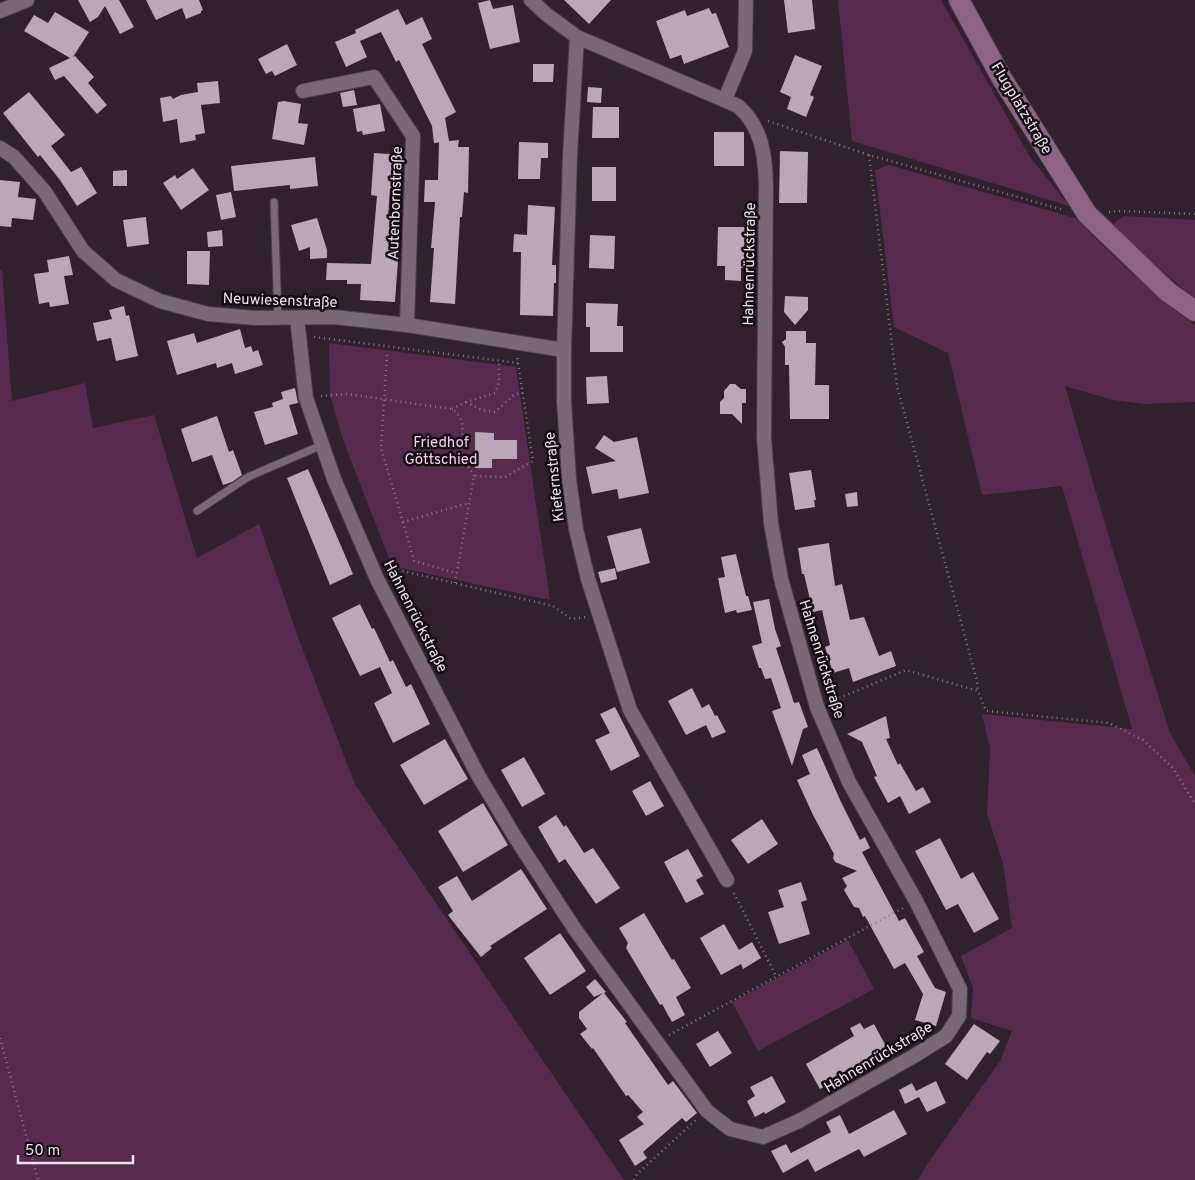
<svg xmlns="http://www.w3.org/2000/svg" width="1195" height="1180" viewBox="0 0 1195 1180" font-family="Overpass,sans-serif">
	<style>
		.green { fill: #572b50 }
		.building { fill: #bba7b7 }
		.lines { fill: none; stroke-linecap: round; stroke-linejoin: round }
		.lane-casing { stroke: #4b3e48; stroke-width: 9 }
		.street-casing { stroke: #4b3e48; stroke-width: 16 }
		.secondary-casing { stroke: #4b3e48; stroke-width: 22 }
		.path { stroke: #867984; stroke-width: 2.5; stroke-dasharray: 1 4; stroke-linecap: butt }
		.lane { stroke: #7a6876; stroke-width: 7 }
		.street { stroke: #7a6876; stroke-width: 14 }
		.secondary { stroke: #8d6386; stroke-width: 20 }
		.labels { text-anchor: middle; stroke-width: 5; stroke-linejoin: round; paint-order: stroke }
		.street-label { font-size: 15px; fill: #ede2eb; stroke: #140d12 }
		.park-label { font-size: 15px; fill: #fecaf4; stroke: #140d12 }
	</style>
	<rect width="100%" height="100%" fill="#30212d"/>
	<g class="green">
		<polygon points="838,0 941,0 1030,157 1069,206 852,141"/>
		<polygon points="889,165 1075,218 1125,267 1177,312 1195,325 1195,402 1144,404 1113,400 1065,386 1113,551 1170,733 1195,776 1195,1180 918,1180 928,1163 1000,1061 1012,1031 971,1018 973,988 961,956 1012,928 1003,863 987,814 990,748 982,714 1132,729 1062,486 982,495 948,353 894,327 875,170"/>
		<polygon points="1124,216 1195,220 1195,299 1115,230 1115,222"/>
		<polygon points="0,270 2,270 12,401 85,383 93,428 154,415 197,558 259,524 299,640 355,784 624,1180 0,1180"/>
		<polygon points="329,343 516,367 550,600 392,566 343,440 330,395"/>
		<polygon points="848,940 874,989 758,1051 732,1002"/>
	</g>
	<g class="building">
		<polygon points="78,0 119,0 134,27 120,34 105,6 98,17 90,22"/>
		<polygon points="146,0 199,0 203,10 201,11 201,13 186,19 182,8 156,20"/>
		<polygon points="490,0 493,9 513,5 520,42 490,49 478,3"/>
		<polygon points="564,0 611,0 589,24"/>
		<polygon points="784,0 812,0 815,29 788,33"/>
		<polygon points="709,8 712,14 716,13 729,47 684,64 681,55 670,59 656,21 685,10 687,16"/>
		<polygon points="398,9 406,25 422,17 432,39 422,44 456,112 445,118 449,141 459,140 458,147 469,147 468,193 464,192 462,217 460,217 455,304 430,302 434,248 431,248 435,202 424,202 425,180 438,180 439,142 443,142 434,143 432,126 399,60 396,62 381,32 360,41 367,57 346,67 335,42 356,33 355,30"/>
		<polygon points="55,12 89,32 73,57 75,56 94,77 88,83 107,105 97,114 64,76 55,80 49,68 70,58 24,31 34,15 48,23"/>
		<polygon points="287,44 297,65 275,76 272,71 266,74 258,59"/>
		<polygon points="795,55 822,66 810,95 814,97 806,117 787,109 791,97 780,92"/>
		<polygon points="533,64 554,64 553,82 533,82"/>
		<polygon points="218,81 220,103 201,105 205,133 195,135 196,140 180,143 177,119 163,122 160,98 171,96 173,99 181,95 198,92 197,83"/>
		<polygon points="588,87 602,88 601,103 587,102"/>
		<polygon points="354,90 357,105 343,107 340,93"/>
		<polygon points="29,92 65,135 51,146 71,172 81,167 97,193 77,206 60,180 40,155 38,157 3,113"/>
		<polygon points="284,101 301,104 298,123 308,124 304,145 272,139 278,102"/>
		<polygon points="380,104 385,131 363,135 362,131 357,132 353,109"/>
		<polygon points="593,107 619,107 619,138 592,138"/>
		<rect x="714" y="132" width="30" height="34"/>
		<polygon points="519,142 548,143 548,158 541,158 540,179 518,179"/>
		<polygon points="780,151 808,152 807,203 779,203"/>
		<polygon points="374,153 403,155 401,189 390,188 388,218 401,219 395,302 360,300 361,284 347,284 347,280 326,280 327,263 371,264 377,196 371,195"/>
		<polygon points="315,157 318,186 290,189 290,185 234,191 231,166"/>
		<rect x="592" y="167" width="24" height="34"/>
		<polygon points="193,168 209,190 181,210 163,183 175,175 177,179"/>
		<polygon points="127,170 127,186 113,186 113,171"/>
		<polygon points="0,180 20,182 18,197 36,199 33,220 12,218 11,227 0,226"/>
		<polygon points="231,192 236,217 221,220 216,195"/>
		<polygon points="528,205 555,207 552,265 556,265 556,283 554,283 553,316 520,315 521,252 513,252 514,234 527,235"/>
		<polygon points="146,217 149,244 127,247 123,220"/>
		<polygon points="317,218 327,250 327,258 310,259 310,247 299,251 291,225"/>
		<polygon points="718,227 749,227 749,268 741,268 741,281 725,280 725,266 717,266"/>
		<polygon points="222,230 223,246 208,247 207,232"/>
		<polygon points="590,235 615,236 614,269 589,268"/>
		<polygon points="187,251 210,251 209,285 187,284"/>
		<polygon points="69,256 73,275 64,276 69,304 50,307 49,302 39,304 34,274 49,272 47,260"/>
		<polygon points="785,296 808,297 808,310 795,325 784,312"/>
		<polygon points="586,303 618,304 617,326 623,326 623,352 590,352 590,327 586,327"/>
		<polygon points="124,306 126,316 129,315 138,356 116,361 111,338 97,341 93,323 112,319 109,310"/>
		<polygon points="240,329 245,348 251,346 253,352 258,350 263,365 235,374 232,363 217,368 216,363 177,375 167,341 194,333 197,343"/>
		<polygon points="786,331 806,331 806,343 816,343 815,385 829,385 829,419 790,419 789,365 785,365 785,347 782,342 786,339"/>
		<polygon points="607,376 609,403 587,404 586,377"/>
		<polygon points="730,384 735,384 741,389 746,389 746,403 742,403 742,424 732,414 720,414 720,402 724,398 724,391"/>
		<polygon points="295,388 298,403 289,405 298,434 265,445 254,412 273,407 272,403 283,399 281,392"/>
		<polygon points="217,416 229,452 233,450 242,475 232,482 223,485 212,455 192,462 181,429"/>
		<polygon points="475,432 494,433 494,440 517,440 517,459 492,459 492,468 475,468"/>
		<polygon points="604,435 614,442 637,437 649,493 619,499 617,489 592,494 586,467 616,461 595,448"/>
		<polygon points="308,469 353,574 330,585 287,478"/>
		<polygon points="811,470 816,500 814,500 815,507 795,510 789,473"/>
		<polygon points="857,492 858,506 847,507 845,494"/>
		<polygon points="641,528 650,563 617,572 607,536"/>
		<polygon points="829,543 835,586 842,584 850,620 864,617 879,656 891,651 896,666 853,682 849,668 833,673 825,647 830,645 822,610 813,612 804,574 802,574 798,548"/>
		<polygon points="736,554 746,596 748,596 752,610 737,613 736,610 725,613 718,578 725,577 721,557"/>
		<polygon points="615,568 617,579 601,583 598,572"/>
		<polygon points="769,599 775,629 781,646 776,648 794,703 799,702 808,727 803,729 792,766 772,711 781,708 771,678 765,679 761,668 759,668 752,646 762,643 753,602"/>
		<polygon points="360,604 372,629 374,628 390,662 393,660 406,687 411,684 430,724 393,743 374,703 392,693 380,667 360,676 332,618"/>
		<polygon points="692,688 702,708 709,704 715,716 717,715 726,732 712,738 706,725 686,735 668,701"/>
		<polygon points="615,707 640,756 611,771 595,740 610,733 600,714"/>
		<polygon points="886,716 890,738 886,739 898,765 900,763 916,791 923,787 931,802 909,814 900,796 888,803 874,777 877,776 862,742 847,734"/>
		<polygon points="445,739 468,779 424,805 400,765"/>
		<polygon points="817,748 841,802 860,840 865,837 870,848 862,852 899,921 905,918 924,952 917,956 935,988 946,992 936,1026 915,1020 923,994 905,963 894,969 865,916 863,917 859,908 854,907 844,890 847,886 842,878 857,871 835,862 833,858 834,854 813,815 797,780 810,774 802,755"/>
		<polygon points="524,757 545,794 522,807 501,770"/>
		<polygon points="650,781 664,806 646,816 632,791"/>
		<polygon points="483,803 508,845 463,872 438,831"/>
		<polygon points="556,815 564,827 566,825 584,853 593,848 620,888 596,904 565,859 559,863 538,827"/>
		<polygon points="762,819 778,844 748,864 731,840"/>
		<polygon points="940,838 961,879 973,872 999,919 974,933 958,904 946,910 915,851"/>
		<polygon points="688,849 703,876 696,880 704,894 686,903 664,862"/>
		<polygon points="521,869 547,909 490,946 492,948 481,957 448,915 453,911 438,887 457,876 472,901"/>
		<polygon points="801,882 807,900 801,902 810,934 779,944 768,912 784,907 778,890"/>
		<polygon points="644,913 672,960 674,959 691,988 676,997 685,1015 672,1022 662,1004 660,1005 626,948 628,943 619,928"/>
		<polygon points="724,924 739,950 752,942 761,958 743,969 741,964 721,975 700,938"/>
		<polygon points="560,933 586,971 550,995 524,958"/>
		<polygon points="595,979 606,992 604,993 627,1022 625,1023 668,1085 673,1081 697,1113 686,1122 682,1118 643,1152 647,1158 635,1166 619,1140 644,1124 637,1117 643,1112 628,1095 626,1096 593,1048 592,1049 580,1034 587,1029 579,1018 579,1012 603,993 594,997 586,987"/>
		<polygon points="860,1023 864,1029 874,1024 888,1050 820,1089 806,1064 854,1036 850,1028"/>
		<polygon points="974,1024 1000,1041 990,1054 987,1052 967,1080 945,1064"/>
		<polygon points="718,1031 732,1053 710,1067 696,1044"/>
		<polygon points="772,1076 786,1102 765,1114 764,1112 755,1117 747,1101 755,1096 750,1087"/>
		<polygon points="936,1081 946,1103 927,1112 919,1097 905,1104 899,1090 912,1083 916,1091"/>
		<polygon points="894,1110 907,1134 864,1157 859,1149 815,1172 808,1159 783,1173 771,1151 786,1144 791,1153 831,1132 826,1122 840,1115 849,1134"/>
	</g>
	<g class="lines">
		<g class="lane-casing">
			<g id="lane">
				<polyline points="274,202 278,318"/>
				<polyline points="197,511 248,477 322,445"/>
			</g>
		</g>
		<g class="street-casing">
			<g id="street">
				<polyline points="0,11 27,0"/>
				<polyline points="577,37 570,155 564,350 564,401 569,479 576,529 588,579 630,710 727,880"/>
				<polyline points="303,91 374,77 413,136 407,325"/>
				<polyline points="725,99 745,51 746,0"/>
				<polyline points="0,148 14,157 45,192 83,251 116,280 160,301 208,314 256,318 334,317 407,325 564,350"/>
				<path d="M297 318 306 398 334 479 377 579 478 775 515 837 574 928 707 1111 730 1129 763 1137 799 1121 914 1056 946 1036 959 1016 960 989 916 901 849 782 817 707 781 579 771 523 764 438 766 184C765 155 762 127 738 106L577 37 546 14 531 0"/>
			</g>
		</g>
		<g class="secondary-casing">
			<polyline id="secondary" points="959,0 1001,77 1087,214 1168,292 1195,311"/>
		</g>
		<g class="path">
			<polyline points="768,121 869,155 1064,210"/>
			<polyline points="869,155 897,386 977,681 978,691"/>
			<polyline points="1109,212 1120,211 1195,214"/>
			<polyline points="314,337 518,363"/>
			<polyline points="387,355 381,448 403,522 469,503"/>
			<path d="M321 396 347 394 452 409C472 424 456 440 463 458 466 464 471 470 474 476"/>
			<polyline points="466,402 482,410 495,412 515,394 523,393"/>
			<polyline points="452,409 466,402 495,393 499,382 499,361"/>
			<polyline points="403,522 414,561 457,573"/>
			<polyline points="389,566 390,568 553,606 571,619 586,617"/>
			<polyline points="455,583 474,476 505,477 533,461 517,356"/>
			<polyline points="830,702 906,670 978,691 986,711 1109,723 1143,740 1173,768 1195,804"/>
			<polyline points="734,893 776,976"/>
			<polyline points="669,1035 903,908"/>
			<polyline points="0,1038 38,1180"/>
			<polyline points="634,1180 637,1174 696,1120"/>
		</g>
		<use href="#lane" class="lane"/>
		<use href="#street" class="street"/>
		<use href="#secondary" class="secondary"/>
	</g>
	<g class="labels">
		<g class="street-label">
			<text transform="translate(1022 108) rotate(59)" y="5">Flugplatzstraße</text>
			<text transform="translate(395 203) rotate(-88)" y="5">Autenbornstraße</text>
			<text transform="translate(749 264) rotate(-89)" y="5">Hahnenrückstraße</text>
			<text transform="translate(280 300) rotate(2)" y="5">Neuwiesenstraße</text>
			<text transform="translate(554 477) rotate(-96)" y="5">Kiefernstraße</text>
			<text transform="translate(416 616) rotate(63)" y="5">Hahnenrückstraße</text>
			<text transform="translate(822 659) rotate(73)" y="5">Hahnenrückstraße</text>
			<text transform="translate(878 1057) rotate(-31)" y="5">Hahnenrückstraße</text>
		</g>
		<g class="park-label">
			<text x="441" y="447">Friedhof<tspan x="441" dy="17">Göttschied</tspan></text>
		</g>
	</g>
	<path d="M18 1155v8h115v-8" fill="none" stroke="#ede2eb" stroke-width="2.5"/>
	<text x="25" y="1155" font-size="15" fill="#ede2eb" stroke="#140d12" stroke-width="4" paint-order="stroke">50 m</text>
</svg>
